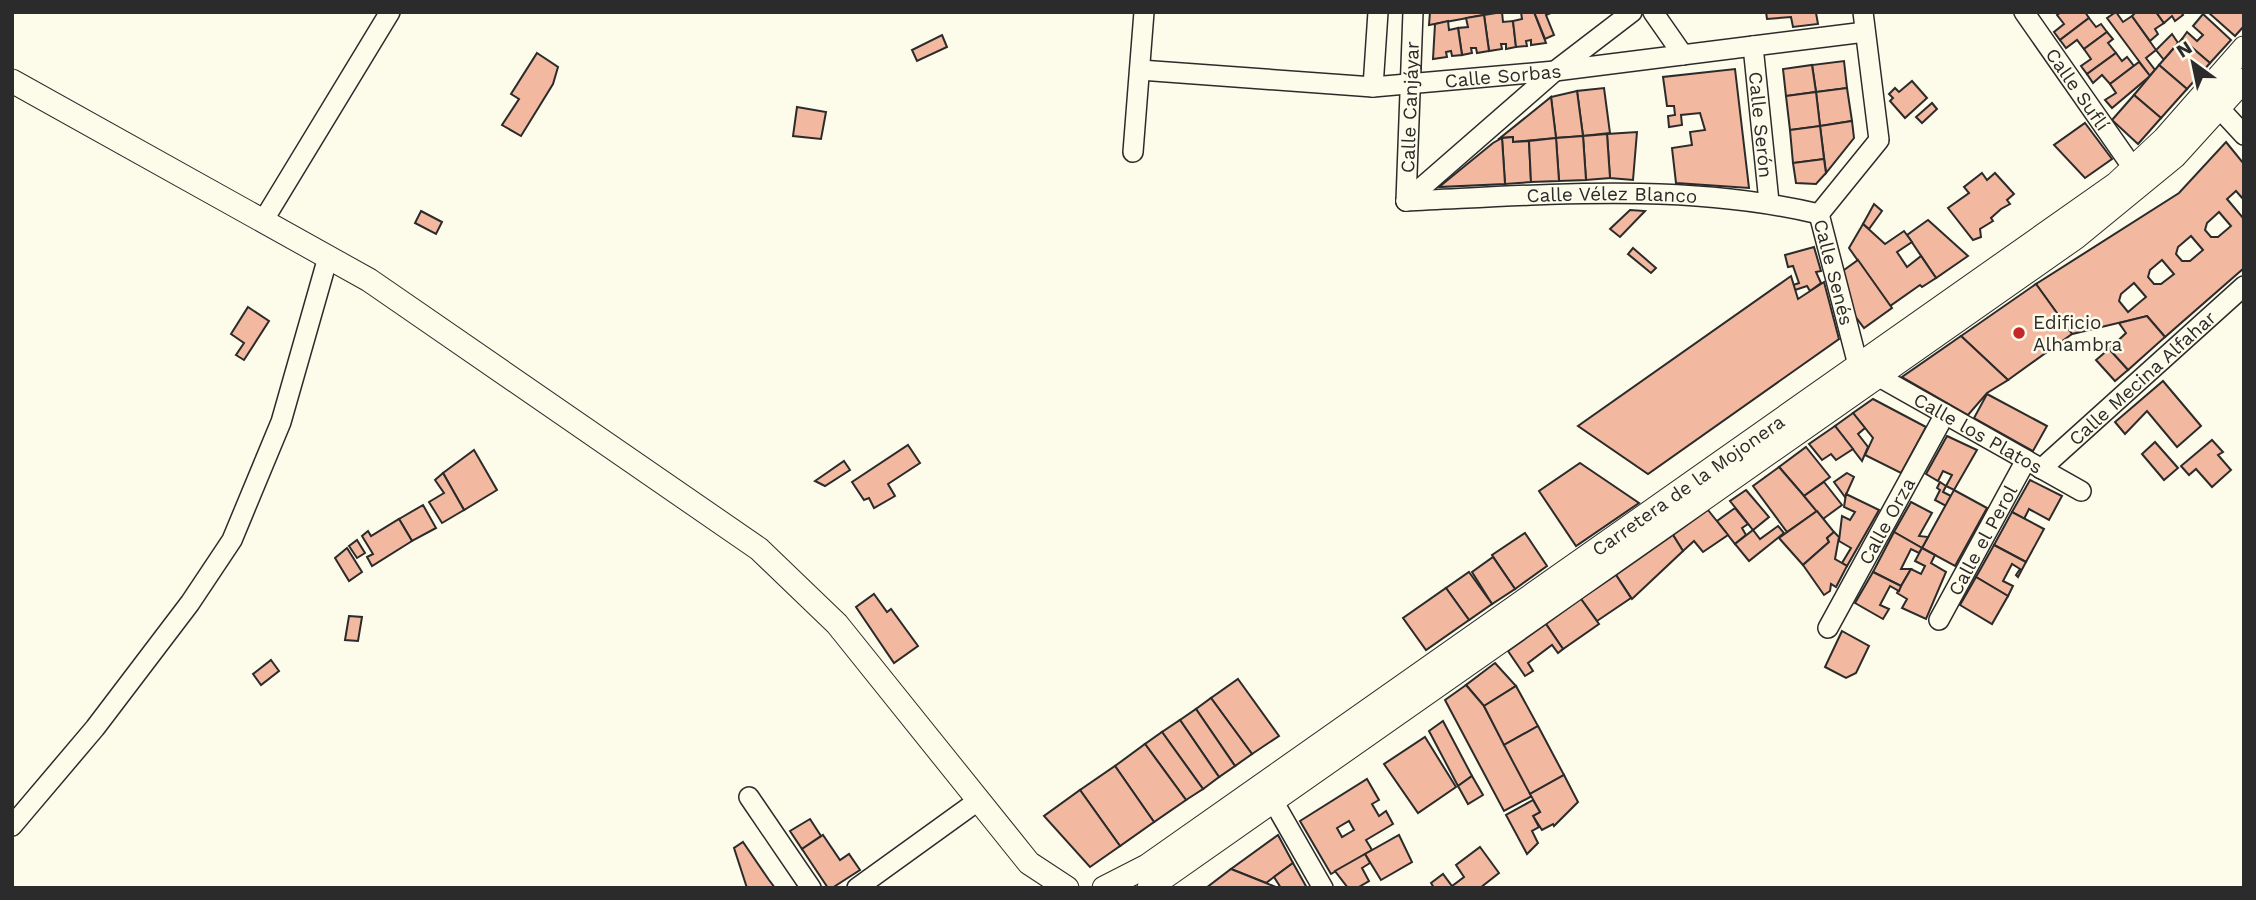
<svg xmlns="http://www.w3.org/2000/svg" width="2256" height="900" viewBox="0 0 2256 900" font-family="'Work Sans',sans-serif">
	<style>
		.building { fill: #f2b8a0; stroke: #2b2b2b; stroke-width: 2; fill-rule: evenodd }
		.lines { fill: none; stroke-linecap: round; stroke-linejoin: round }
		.minor-casing { stroke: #2b2b2b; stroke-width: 22 }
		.tertiary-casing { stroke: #2b2b2b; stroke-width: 25 }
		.minor { stroke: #fdfbea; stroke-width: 19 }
		.tertiary { stroke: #fdfbea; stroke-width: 23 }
		.poi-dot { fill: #c62828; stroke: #fdfbea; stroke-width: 2.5 }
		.labels { text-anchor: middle; stroke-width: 5; stroke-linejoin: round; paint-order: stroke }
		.street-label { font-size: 19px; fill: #2b2b2b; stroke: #fdfbea }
		.poi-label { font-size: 19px; fill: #2b2b2b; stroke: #fdfbea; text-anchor: start }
	</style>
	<rect width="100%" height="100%" fill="#fdfbea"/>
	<g class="building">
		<polygon points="1430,12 1483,12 1484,15 1429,25"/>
		<polygon points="1502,12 1503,22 1513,21 1516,47 1506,49 1506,44 1501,44 1502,49 1489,51 1484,15"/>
		<polygon points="1521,12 1534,12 1546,43 1531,45 1531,40 1526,41 1527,46 1516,47 1513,21 1522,19"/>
		<polygon points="1534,12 1553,12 1546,15 1554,35 1545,39"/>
		<polygon points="1766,12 1827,12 1816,13 1818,24 1793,27 1791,17 1767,19"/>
		<polygon points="2061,12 2085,12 2089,18 2060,40 2054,32 2064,24 2057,15"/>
		<polygon points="2116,12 2123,22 2132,16 2156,50 2146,58 2155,70 2150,76 2107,18"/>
		<polygon points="2136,12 2156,12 2164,23 2155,29 2158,34 2150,41 2132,16"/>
		<polygon points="2156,12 2181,12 2183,15 2175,21 2172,16 2164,23"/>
		<polygon points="2244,12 2244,26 2235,36 2209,13"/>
		<polygon points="2203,14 2231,40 2210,63 2182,39 2187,32 2197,41 2203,35 2193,26"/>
		<polygon points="1484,15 1489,51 1477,53 1476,48 1471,48 1472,53 1462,55 1458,28 1468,27 1466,18"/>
		<polygon points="2089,18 2096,27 2101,24 2107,32 2084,49 2077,40 2066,48 2060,40"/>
		<polygon points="1448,21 1449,30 1458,28 1462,55 1452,56 1451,51 1446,52 1447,57 1433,59 1435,24"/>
		<polygon points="2107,32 2113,39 2108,43 2116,53 2087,74 2081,66 2091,59 2084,49"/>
		<polygon points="2172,34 2178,43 2164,60 2156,50"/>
		<polygon points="942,35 947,47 917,61 912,50"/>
		<polygon points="2182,39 2210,63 2187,89 2159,65"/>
		<polygon points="537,53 558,67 553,84 521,136 502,125 519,99 511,94"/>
		<polygon points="2116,53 2122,61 2127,57 2134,66 2110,84 2102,75 2093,83 2087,74"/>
		<polygon points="1844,61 1847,88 1816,92 1812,65"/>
		<polygon points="2139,62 2150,76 2112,108 2105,100 2116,93 2110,84"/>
		<polygon points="1812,65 1816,92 1786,96 1783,69"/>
		<polygon points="2159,65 2187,89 2161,118 2134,95"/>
		<polygon points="1735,69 1749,188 1676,183 1672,148 1692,145 1690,132 1705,130 1700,113 1681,115 1682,125 1669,127 1668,116 1675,115 1674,106 1667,106 1663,77"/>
		<polygon points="1912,81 1927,98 1905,118 1890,101 1893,98 1889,94 1895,88 1899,92"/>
		<polygon points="1604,88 1610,133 1583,136 1577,91"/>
		<polygon points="1847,88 1852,121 1820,126 1816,92"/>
		<polygon points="1577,91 1583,136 1556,138 1551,97"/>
		<polygon points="1816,92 1820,126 1790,130 1786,96"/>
		<polygon points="2134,95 2161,118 2138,144 2112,120"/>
		<polygon points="1551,97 1556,138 1513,142 1513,137 1500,138"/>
		<polygon points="1932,103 1937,109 1922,123 1916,117"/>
		<polygon points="797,107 826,112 821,139 793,136"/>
		<polygon points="1852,121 1854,138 1826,173 1820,126"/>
		<polygon points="2085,123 2112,159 2085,178 2054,145"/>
		<polygon points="1820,126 1824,159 1793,163 1790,130"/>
		<polygon points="1637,132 1633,180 1610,178 1607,134"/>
		<polygon points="1607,134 1610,178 1586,180 1583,136"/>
		<polygon points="1583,136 1586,180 1559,181 1556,138"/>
		<polygon points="1513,137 1513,142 1529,141 1531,182 1505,184 1502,138"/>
		<polygon points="1502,138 1505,184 1439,187 1493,143"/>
		<polygon points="1556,138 1559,181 1531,182 1529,141"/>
		<path d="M2226 142 2244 164V200L2236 191 2227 199 2244 219V268L2165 337 2147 316 2072 334 2036 284 2179 193ZM2219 212 2231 226 2218 237H2211L2205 230 2207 223ZM2191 236 2203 250 2190 261H2182L2176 254 2178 247ZM2162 260 2174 274 2161 284H2154L2148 277 2150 270ZM2134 283 2146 297 2128 312 2119 301 2121 294Z"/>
		<polygon points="1824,159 1826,173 1816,184 1796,183 1793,163"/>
		<polygon points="1982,173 1987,180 1995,173 2014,194 2007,200 2010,204 2001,209 1991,218 1993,221 1980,229 1981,237 1973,240 1948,208 1969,193 1964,187"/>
		<polygon points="1874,204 1882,211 1869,229 1863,224"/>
		<polygon points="1630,210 1645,211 1620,237 1610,229"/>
		<polygon points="421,211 442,222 436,234 415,223"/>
		<polygon points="1928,220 1968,256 1936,278 1907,235"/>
		<polygon points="1863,224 1885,244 1904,231 1912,242 1897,252 1907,267 1921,256 1936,278 1922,287 1920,285 1890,306 1849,248"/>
		<polygon points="1814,247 1821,271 1816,272 1821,283 1810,291 1807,286 1795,290 1793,285 1799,283 1793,266 1788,267 1785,255"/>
		<polygon points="1633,248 1656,268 1651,273 1628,254"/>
		<polygon points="1858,260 1892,308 1864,328 1849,308 1841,289 1844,270"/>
		<polygon points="1791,276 1798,299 1824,282 1839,339 1648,474 1578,426"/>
		<polygon points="2036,284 2072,334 2008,380 1961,336"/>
		<polygon points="248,307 269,321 244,360 236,355 244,343 231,334"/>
		<polygon points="2147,316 2165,337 2128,370 2109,349 2126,333 2119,323"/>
		<polygon points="1961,336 2008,380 1987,393 1968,415 1902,377"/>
		<polygon points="2109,349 2128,370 2115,381 2096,360"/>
		<polygon points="2163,381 2201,426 2177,447 2147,411 2125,434 2115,422"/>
		<polygon points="1987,394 2047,426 2033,451 1974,418"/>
		<polygon points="1873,399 1926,427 1901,473 1865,455 1873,438 1853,413"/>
		<polygon points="1853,413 1865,428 1858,434 1868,447 1862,461 1835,426"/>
		<polygon points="1835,426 1853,449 1836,460 1831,454 1822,460 1809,444"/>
		<polygon points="1947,436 1977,450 1954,490 1946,486 1952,475 1943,471 1938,481 1926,474"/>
		<polygon points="2212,440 2223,452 2218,455 2231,470 2212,487 2196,469 2189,475 2181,466"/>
		<polygon points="2155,442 2178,468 2164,480 2142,454"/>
		<polygon points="908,445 920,463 888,484 895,496 874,508 869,498 864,500 852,482"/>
		<polygon points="1806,447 1830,477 1804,496 1779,467"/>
		<polygon points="474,450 497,490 464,510 443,473"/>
		<polygon points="844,461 850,470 825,486 815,481"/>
		<polygon points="1580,463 1639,503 1576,546 1539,491"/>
		<polygon points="1779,467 1817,511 1787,532 1753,486"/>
		<polygon points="443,473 464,510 442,523 429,502 444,493 435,480"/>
		<polygon points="1847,473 1854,477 1845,497 1834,482"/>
		<polygon points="2030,480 2062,496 2049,520 2029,509 2024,519 2012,512"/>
		<polygon points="1824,482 1842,505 1823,519 1804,496"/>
		<polygon points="1940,482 1946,486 1943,492 1951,496 1946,506 1935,500 1940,490 1937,488"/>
		<polygon points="1746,490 1769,517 1753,530 1730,501"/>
		<polygon points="1954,490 1987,508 1955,566 1922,548"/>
		<polygon points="1846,494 1879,510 1847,566 1842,563 1851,548 1839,541 1842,516 1850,520 1855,512 1844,507"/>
		<polygon points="1911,502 1932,513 1919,536 1928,537 1922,548 1894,532"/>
		<polygon points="423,505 436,528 412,541 399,519"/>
		<polygon points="1735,508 1748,524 1742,528 1746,535 1735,544 1717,521"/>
		<polygon points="1708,510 1728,535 1703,552 1694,541 1683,551 1673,535"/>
		<polygon points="1817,511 1834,532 1827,538 1829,542 1803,565 1779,538"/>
		<polygon points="2012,512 2044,529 2026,562 1994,545"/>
		<polygon points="399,519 412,541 372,566 367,557 373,554 362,536 368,531 371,536"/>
		<polygon points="1778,526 1784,533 1749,561 1735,544 1753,530 1760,539"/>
		<polygon points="1834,532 1839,537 1835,559 1847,566 1836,587 1831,584 1830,591 1824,595 1803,565 1829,542 1827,538"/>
		<polygon points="1894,532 1922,548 1919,553 1911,549 1901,569 1911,569 1901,586 1873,572"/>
		<polygon points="1525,533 1547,566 1515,589 1492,555"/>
		<polygon points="1673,535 1683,551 1632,599 1616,575"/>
		<polygon points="357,540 365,553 357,558 349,546"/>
		<polygon points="1994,545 2026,562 2018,577 2016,575 2020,569 2012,564 2003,581 2013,586 2008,596 1976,577"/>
		<polygon points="347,548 362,572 349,581 335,558"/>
		<polygon points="1922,548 1935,555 1931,563 1946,572 1926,619 1902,608 1907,599 1897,593 1911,569 1921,574 1925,566 1915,561"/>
		<polygon points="1493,557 1515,589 1492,604 1472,572"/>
		<polygon points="1469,572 1492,604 1469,620 1446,588"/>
		<polygon points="1873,572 1901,586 1899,591 1890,586 1880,605 1889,609 1883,619 1855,603"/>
		<polygon points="1616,575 1631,598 1597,621 1581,599"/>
		<polygon points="1976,577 2008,596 1992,624 1960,605"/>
		<polygon points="1446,588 1469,620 1426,650 1403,618"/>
		<polygon points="874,594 887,612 891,609 918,646 894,663 856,607"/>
		<polygon points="1581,599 1599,624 1563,649 1546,624"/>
		<polygon points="349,616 362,617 358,641 345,640"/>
		<polygon points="1546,624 1563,649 1558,653 1552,645 1528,663 1533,671 1525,676 1508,651"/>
		<polygon points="1842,631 1869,646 1856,673 1846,678 1825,667"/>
		<polygon points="271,660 279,671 261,685 253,674"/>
		<polygon points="1495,663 1516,686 1484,706 1466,685"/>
		<polygon points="1238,679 1279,736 1252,754 1211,698"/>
		<polygon points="1466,685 1484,706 1532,796 1504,811 1445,700"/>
		<polygon points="1516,686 1538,726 1504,745 1484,706"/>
		<polygon points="1211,698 1252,754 1235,766 1196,709"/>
		<polygon points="1196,709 1235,766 1219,777 1180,720"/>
		<polygon points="1180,720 1219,777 1203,789 1162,732"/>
		<polygon points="1443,721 1472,776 1458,786 1429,731"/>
		<polygon points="1538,726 1564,775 1530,794 1504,745"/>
		<polygon points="1162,732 1203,789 1186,800 1145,744"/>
		<polygon points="1425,737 1456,787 1418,813 1384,764"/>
		<polygon points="1145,744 1186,800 1154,822 1115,766"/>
		<polygon points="1115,766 1154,822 1120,846 1080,790"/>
		<polygon points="1564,775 1578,802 1554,826 1553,824 1542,830 1533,816 1540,812 1530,794"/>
		<polygon points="1472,776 1483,795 1468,804 1458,786"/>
		<path d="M1367 779 1379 800 1372 804 1379 816 1386 811 1393 824 1366 840 1372 850 1331 874 1300 821ZM1349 821 1354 830 1342 837 1337 828Z"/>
		<polygon points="1080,790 1120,846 1090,867 1044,816"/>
		<polygon points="1533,800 1540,812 1533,816 1539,827 1532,831 1538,843 1527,854 1506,815"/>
		<polygon points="810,819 821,836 802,849 790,831"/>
		<polygon points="823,835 840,860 849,854 860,870 832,888 828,888 802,849"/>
		<polygon points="1278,835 1293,863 1274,877 1266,883 1231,869"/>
		<polygon points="1399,835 1412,862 1381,880 1365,854"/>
		<polygon points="743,842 769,880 775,888 747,888 734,848"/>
		<polygon points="1480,847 1499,873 1480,888 1434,888 1431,883 1443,874 1452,886 1464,877 1456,865"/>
		<polygon points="1365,854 1370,863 1362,868 1369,881 1357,888 1348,888 1335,871"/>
		<polygon points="1293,863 1307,888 1281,888 1274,877"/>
		<polygon points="1231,869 1266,883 1278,888 1206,888"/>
	</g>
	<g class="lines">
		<g class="minor-casing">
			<g id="minor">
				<polyline points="1653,12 1683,55"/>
				<path id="s1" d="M2024 12 2133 168"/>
				<path id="s2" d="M1753 46 1769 202"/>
				<path id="s3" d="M1140 70 1373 87 1555 71 1865 32"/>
				<polyline points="1373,87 1378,12"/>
				<polyline points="2219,108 2244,135"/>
				<polyline points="1133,152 1144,12"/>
				<path id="s4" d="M1406 201C1543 195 1684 182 1819 214"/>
				<polyline points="1406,201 1555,71 1632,12"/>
				<path id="s5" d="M1406 201 1413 12"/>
				<path id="s6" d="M1819 214 1858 365 2081 491"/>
				<polyline points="1819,214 1879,140 1863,12"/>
				<polyline points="263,221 390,12"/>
				<path id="s7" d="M2041 469 2244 286"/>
				<path id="s8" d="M1939 620 2026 460"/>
				<path id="s9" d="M1828 628 1945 414"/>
				<polyline points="749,797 811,888"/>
				<polyline points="1272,799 1323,888"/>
				<polyline points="12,826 95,728 190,603 232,540 281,422 328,257"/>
				<polyline points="857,888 979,800"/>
			</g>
		</g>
		<g class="tertiary-casing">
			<g id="tertiary">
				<polyline points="12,81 369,280 759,549 837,624 1029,863 1067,888"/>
				<path id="s10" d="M1104 888 1147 866 2116 184 2164 139 2244 48"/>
				<polyline points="1149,888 2075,238 2175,156 2244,80"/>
			</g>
		</g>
		<use href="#minor" class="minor"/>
		<use href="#tertiary" class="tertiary"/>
	</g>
	<circle class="poi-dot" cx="2019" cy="333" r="7"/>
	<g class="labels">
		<g class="street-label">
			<text dy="7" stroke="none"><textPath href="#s3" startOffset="364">Calle Sorbas</textPath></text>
			<text dy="7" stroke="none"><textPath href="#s1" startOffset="94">Calle Suflí</textPath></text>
			<text dy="7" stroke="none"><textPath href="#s5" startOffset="94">Calle Canjáyar</textPath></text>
			<text dy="7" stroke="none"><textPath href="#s2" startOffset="79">Calle Serón</textPath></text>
			<text dy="7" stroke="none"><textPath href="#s4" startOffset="206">Calle Vélez Blanco</textPath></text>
			<text dy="7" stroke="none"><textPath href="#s6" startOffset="60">Calle Senés</textPath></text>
			<text dy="7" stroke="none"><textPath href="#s7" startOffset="136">Calle Mecina Alfahar</textPath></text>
			<text dy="7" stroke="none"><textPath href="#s6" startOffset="294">Calle los Platos</textPath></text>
			<text dy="7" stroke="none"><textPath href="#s10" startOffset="710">Carretera de la Mojonera</textPath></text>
			<text dy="7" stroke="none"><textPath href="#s9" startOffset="122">Calle Orza</textPath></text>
			<text dy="7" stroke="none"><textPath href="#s8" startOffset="91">Calle el Perol</textPath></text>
		</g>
		<g class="poi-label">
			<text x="2033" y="329">Edificio<tspan x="2033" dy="22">Alhambra</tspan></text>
		</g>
	</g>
	<rect width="2256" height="900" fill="none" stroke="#2b2b2b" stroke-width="28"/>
	<g transform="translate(2193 63) rotate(327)" stroke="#fdfbea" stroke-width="5" paint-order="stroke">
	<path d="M0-5L12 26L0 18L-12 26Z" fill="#2b2b2b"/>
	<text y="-10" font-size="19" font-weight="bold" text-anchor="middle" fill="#2b2b2b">N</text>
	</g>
</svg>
